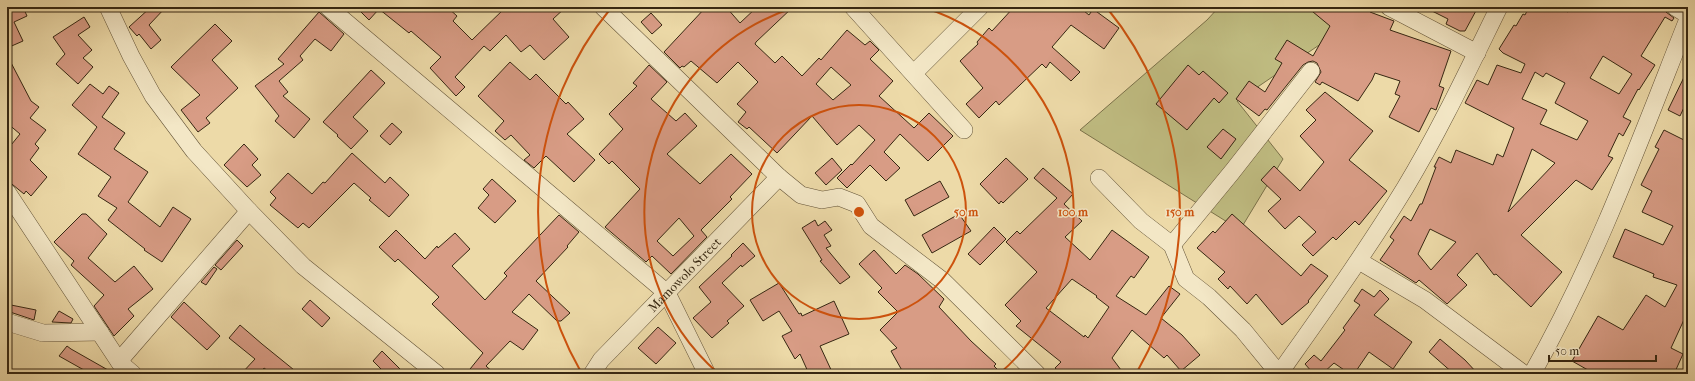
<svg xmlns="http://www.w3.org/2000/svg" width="1695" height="381" viewBox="0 0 1695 381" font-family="'IM FELL French Canon',serif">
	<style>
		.green { fill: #c0bd82; stroke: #7b724a }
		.building { fill: #d89c85; stroke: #362712; fill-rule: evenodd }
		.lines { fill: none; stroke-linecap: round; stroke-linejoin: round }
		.street-casing { stroke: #645438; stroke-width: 18 }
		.street { stroke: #f3e7c6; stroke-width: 17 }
		.ring { fill: none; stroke: #cd520d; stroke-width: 2 }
		.labels { text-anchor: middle; stroke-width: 3; stroke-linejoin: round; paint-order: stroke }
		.street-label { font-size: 13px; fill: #362712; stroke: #f3e7c6 }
		.centre { fill: #cd520d; stroke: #f3e7c6; stroke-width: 2 }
		.ring-label { font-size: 12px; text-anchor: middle; font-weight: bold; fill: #cd520d; stroke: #f3e7c6; stroke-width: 3; stroke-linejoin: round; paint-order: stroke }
	</style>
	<rect width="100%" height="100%" fill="#eddaa8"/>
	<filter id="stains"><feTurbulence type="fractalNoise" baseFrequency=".005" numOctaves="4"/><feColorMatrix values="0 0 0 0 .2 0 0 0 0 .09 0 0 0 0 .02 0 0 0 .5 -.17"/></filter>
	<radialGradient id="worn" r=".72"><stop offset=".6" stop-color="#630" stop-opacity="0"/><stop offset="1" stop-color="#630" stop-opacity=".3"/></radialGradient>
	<polygon class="green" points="1219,7 1375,7 1237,101 1283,159 1240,230 1080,130 1207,20"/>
	<g class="building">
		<polygon points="7,7 23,7 27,16 14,22 23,41 7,48"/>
		<polygon points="151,7 166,7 149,25 161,40 151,49 139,34 137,36 129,27"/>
		<polygon points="356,7 447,7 457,16 453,21 472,40 506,7 566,7 553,19 569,37 544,60 530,45 521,52 506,35 490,51 484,46 455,77 465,87 456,96 430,68 441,57 411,31 409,33 379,9 369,20"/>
		<path d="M706 7H726L740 23 757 7H793L756 42 755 44 775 63 782 56 802 76 819 58 821 60 847 30 865 45 870 41 879 50 870 59 893 81 879 96 914 128 929 113 953 136 928 161 900 134 884 152 900 168 886 181 870 165 847 188 837 178 851 164 852 165 875 140 859 125 837 145 812 116 777 153 749 127 747 129 738 122 746 112 737 104 758 82 738 62 717 83 691 61 684 67 682 66 680 68 664 52ZM831 67 851 85 833 100 816 84Z"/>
		<polygon points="1014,7 1079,7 1089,15 1093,9 1119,28 1104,49 1071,25 1052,47 1080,72 1071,81 1050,62 1046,68 1042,64 999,105 996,101 979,118 966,104 983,88 960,61 978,44 977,42 989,28 992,31"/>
		<polygon points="1307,7 1372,7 1370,12 1394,21 1390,30 1451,51 1439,86 1444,88 1436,110 1431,108 1419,132 1389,117 1400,96 1395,94 1400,81 1375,73 1372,80 1358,101 1322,82 1320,85 1315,82 1321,72 1317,63 1313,61 1308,62 1303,65 1267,110 1265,109 1259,116 1236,99 1249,81 1265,92 1282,63 1275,59 1287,40 1313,56 1330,26"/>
		<polygon points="1424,7 1478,7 1465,31 1460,31 1446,24 1448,19"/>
		<path d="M1529 7H1558L1568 12 1571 7H1665L1666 12 1674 18 1672 21 1665 17 1641 56 1655 65 1639 90 1638 89 1623 117 1631 121 1623 136 1619 133 1608 156 1613 158 1592 190 1576 180 1521 235 1562 272 1531 307 1496 274 1494 275 1477 253 1457 275 1467 285 1447 304 1419 280 1416 283 1380 260 1394 240 1390 237 1404 216 1411 221 1420 204H1422L1436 167H1434L1439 157 1451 163 1456 150 1493 165 1497 154 1503 157 1514 128 1465 103 1477 80 1488 85 1497 65 1521 73 1525 64 1503 53 1499 49 1514 25 1516 26 1523 14 1525 15ZM1603 56 1632 74 1619 94 1590 78ZM1535 72 1543 77 1546 73 1565 83 1555 103 1588 121 1577 140 1540 124 1547 110 1522 99ZM1532 149 1555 163 1508 212ZM1430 229 1456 242 1431 270 1418 254Z"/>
		<polygon points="319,12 344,34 331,51 315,39 300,56 303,60 279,81 288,92 283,96 310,119 294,138 275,121 279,116 255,86 284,64 278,59"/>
		<polygon points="651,13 662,25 652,34 641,22"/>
		<polygon points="84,17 90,27 78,35 92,50 83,58 93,67 78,84 56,64 65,54 53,37"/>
		<polygon points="215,24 232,41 212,60 238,88 206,118 210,123 198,132 181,110 200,95 171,67"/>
		<polygon points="7,55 31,101 39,107 30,118 46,130 35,144 39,148 30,160 47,177 31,196 26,191 24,194 7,180 7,150 20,134 7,123"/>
		<polygon points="510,62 530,80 536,74 566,104 568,102 584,119 567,134 595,160 574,182 546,156 534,168 524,160 530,155 511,135 505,140 495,131 504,121 478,96"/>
		<path d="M649 65 667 82 651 99 676 121 685 113 697 126 667 154 700 184 731 154 752 174 730 197 732 199 701 230 707 237 671 274 652 256 646 262 605 227 640 189 612 161 609 164 599 154 623 129 609 114 637 86 633 83ZM679 218 694 236 673 256 657 241Z"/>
		<polygon points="1188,65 1199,75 1203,71 1228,93 1219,103 1214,98 1187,130 1156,104"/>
		<polygon points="1688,69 1688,99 1680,116 1668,110"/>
		<polygon points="371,70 385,83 353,117 368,131 351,149 337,136 338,135 323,122"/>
		<polygon points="90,84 103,94 109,86 119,93 102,117 125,133 114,149 148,172 128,202 160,227 173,207 191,219 162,262 144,250 145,249 108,220 117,208 98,196 111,177 78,154 97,127 72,105"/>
		<polygon points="1325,92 1373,131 1349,160 1387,191 1359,225 1355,221 1336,240 1333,237 1313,256 1302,245 1316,232 1299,216 1285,229 1268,211 1281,199 1261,180 1274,166 1300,191 1324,162 1300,136 1316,120 1306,110"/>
		<polygon points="392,123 402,132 390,145 380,136"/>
		<polygon points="1223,129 1236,139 1221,159 1207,147"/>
		<polygon points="1664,130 1688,142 1688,311 1671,348 1683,354 1674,374 1595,374 1572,361 1598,316 1623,330 1646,295 1665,307 1677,285 1653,277 1654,274 1613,257 1625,229 1663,245 1673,226 1642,212 1652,191 1641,185 1659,149 1655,147"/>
		<polygon points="244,144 258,159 252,165 261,175 247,187 224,165"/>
		<polygon points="352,153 385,183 390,177 409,195 389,217 369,200 371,198 354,183 309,228 303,223 298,228 270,205 276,198 270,192 288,173 312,194 323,182 325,183"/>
		<polygon points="832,158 842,170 826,185 815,173"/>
		<polygon points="1006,158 1028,179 1003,203 1001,201 999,204 980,184"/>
		<path d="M1043 168 1073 194 1064 204 1082 221 1065 237 1090 260 1112 230 1149 257 1134 278 1131 276 1116 296 1146 315 1169 286 1180 294 1161 318 1182 335 1200 355 1181 371 1167 355 1164 358 1132 330 1112 358 1124 374H1062L1055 368 1061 362 1016 326 1021 321 1005 305 1037 272 1006 242 1017 231 1020 234 1057 198 1034 178ZM1072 279 1097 296 1096 297 1109 307 1088 338 1085 335 1084 337 1046 308Z"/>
		<polygon points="492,179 516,201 495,223 478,208 489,195 483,189"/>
		<polygon points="940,181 949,197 914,216 905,200"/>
		<polygon points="82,214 86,214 107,234 88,258 115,282 134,266 153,289 128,309 134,316 114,336 94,306 104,295 71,265 74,261 54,242"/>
		<polygon points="959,214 971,231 932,253 922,235"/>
		<polygon points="1232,214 1301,276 1311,264 1328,276 1308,301 1309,302 1282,325 1256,294 1247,304 1230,286 1228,289 1218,279 1225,272 1197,248 1213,231 1215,233"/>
		<polygon points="559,215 579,232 567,246 568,247 536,281 570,313 561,321 557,321 529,294 512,312 538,330 523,350 510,341 486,366 495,374 466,374 483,353 432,304 439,297 398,259 395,262 379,247 396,230 425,259 437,246 438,248 455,233 470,249 452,266 485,300 507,276 504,273"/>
		<polygon points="815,220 818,226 825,221 832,230 824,235 831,246 826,248 850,277 840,284 820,261 822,260 802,228"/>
		<polygon points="994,227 1006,239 980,265 968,254"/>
		<polygon points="237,240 243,246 221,270 215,265"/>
		<polygon points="743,243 755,256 742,267 741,265 722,283 744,306 727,321 729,323 712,338 693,318 711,302 699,287 732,256 731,255"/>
		<polygon points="874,250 896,274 905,265 918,274 944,299 939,307 971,341 996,364 994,366 1002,374 904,374 891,351 897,348 880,330 898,312 878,292 882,288 859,264"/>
		<polygon points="214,267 217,269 206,285 201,282"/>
		<polygon points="779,283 799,314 801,313 802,316 834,301 849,334 820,346 833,374 809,374 800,354 795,359 782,336 792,331 779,311 763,321 750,300"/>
		<polygon points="1362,289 1374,297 1380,290 1389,299 1374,315 1412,342 1393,369 1369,352 1354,374 1350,374 1334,363 1322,374 1311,374 1312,372 1305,364 1314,355 1321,361 1345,330 1343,328 1360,305 1354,301"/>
		<polygon points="310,300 330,318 322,327 302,309"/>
		<polygon points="184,302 220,336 207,350 171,317"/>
		<polygon points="11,305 36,310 34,320 10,312"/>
		<polygon points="59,311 73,319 71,323 52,322"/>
		<polygon points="240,325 262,344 299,374 272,374 264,368 259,374 241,374 255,359 229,338"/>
		<polygon points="658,327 676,343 656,364 638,348"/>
		<polygon points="1440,339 1465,360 1478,374 1454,374 1429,352"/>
		<polygon points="67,346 71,349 115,374 91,374 59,356"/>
		<polygon points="382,351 405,374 390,374 385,370 383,371 373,361"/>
	</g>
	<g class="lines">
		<g class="street-casing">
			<g id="street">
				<polyline points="108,7 131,56 153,96 194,151 249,211 303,266 437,374"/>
				<polyline points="328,7 667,293 707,374"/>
				<polyline points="603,7 779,177 801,195 822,200 839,197 857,204 871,226 943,281 1037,374"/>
				<polyline points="853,7 964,130"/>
				<polyline points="1389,7 1477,53"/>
				<polyline points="1675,7 1688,15"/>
				<polyline points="914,73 980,7"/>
				<path d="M1099 178 1141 221 1172 245 1186 279 1209 297 1243 330 1279 374C1322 313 1366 252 1405 188 1440 130 1469 68 1499 7"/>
				<polyline points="7,192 120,363 133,374"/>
				<polyline points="1172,245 1232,172 1311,71"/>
				<polyline points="1359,261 1425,300 1524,374"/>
				<polyline points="7,322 43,333 100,332"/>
				<polyline points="119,361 249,211"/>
				<path id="s1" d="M592 374 601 360 779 177"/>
				<path d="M1532 374C1596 261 1640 140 1688 19"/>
			</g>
		</g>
		<use href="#street" class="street"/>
	</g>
	<g class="ring">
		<circle cx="859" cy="212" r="107"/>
		<path d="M719 374A214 214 0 0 1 796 7M922 7A214 214 0 0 1 999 374"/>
		<path d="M581 372A321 321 0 0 1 611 8M1107 8A321 321 0 0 1 1137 372"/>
	</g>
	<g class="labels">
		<g class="street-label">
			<text dy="5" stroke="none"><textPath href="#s1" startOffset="136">Mamowolo Street</textPath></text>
		</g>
	</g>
	<circle cx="859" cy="212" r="6" class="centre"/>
	<g class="ring-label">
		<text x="966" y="216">50 m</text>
		<text x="1073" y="216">100 m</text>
		<text x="1180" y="216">150 m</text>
	</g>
	<rect width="1695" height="381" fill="none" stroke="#eddaa8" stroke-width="24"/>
	<rect x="8" y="8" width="1679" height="365" fill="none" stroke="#362712" stroke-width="2"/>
	<rect x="12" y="12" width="1671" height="357" fill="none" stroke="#362712"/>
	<path d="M1549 355v6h107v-6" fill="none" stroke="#362712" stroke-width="2"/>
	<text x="1555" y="355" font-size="12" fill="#362712" stroke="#f3e7c6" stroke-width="3" paint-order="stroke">50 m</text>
	<rect width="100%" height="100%" filter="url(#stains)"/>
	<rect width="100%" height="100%" fill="url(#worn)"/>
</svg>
